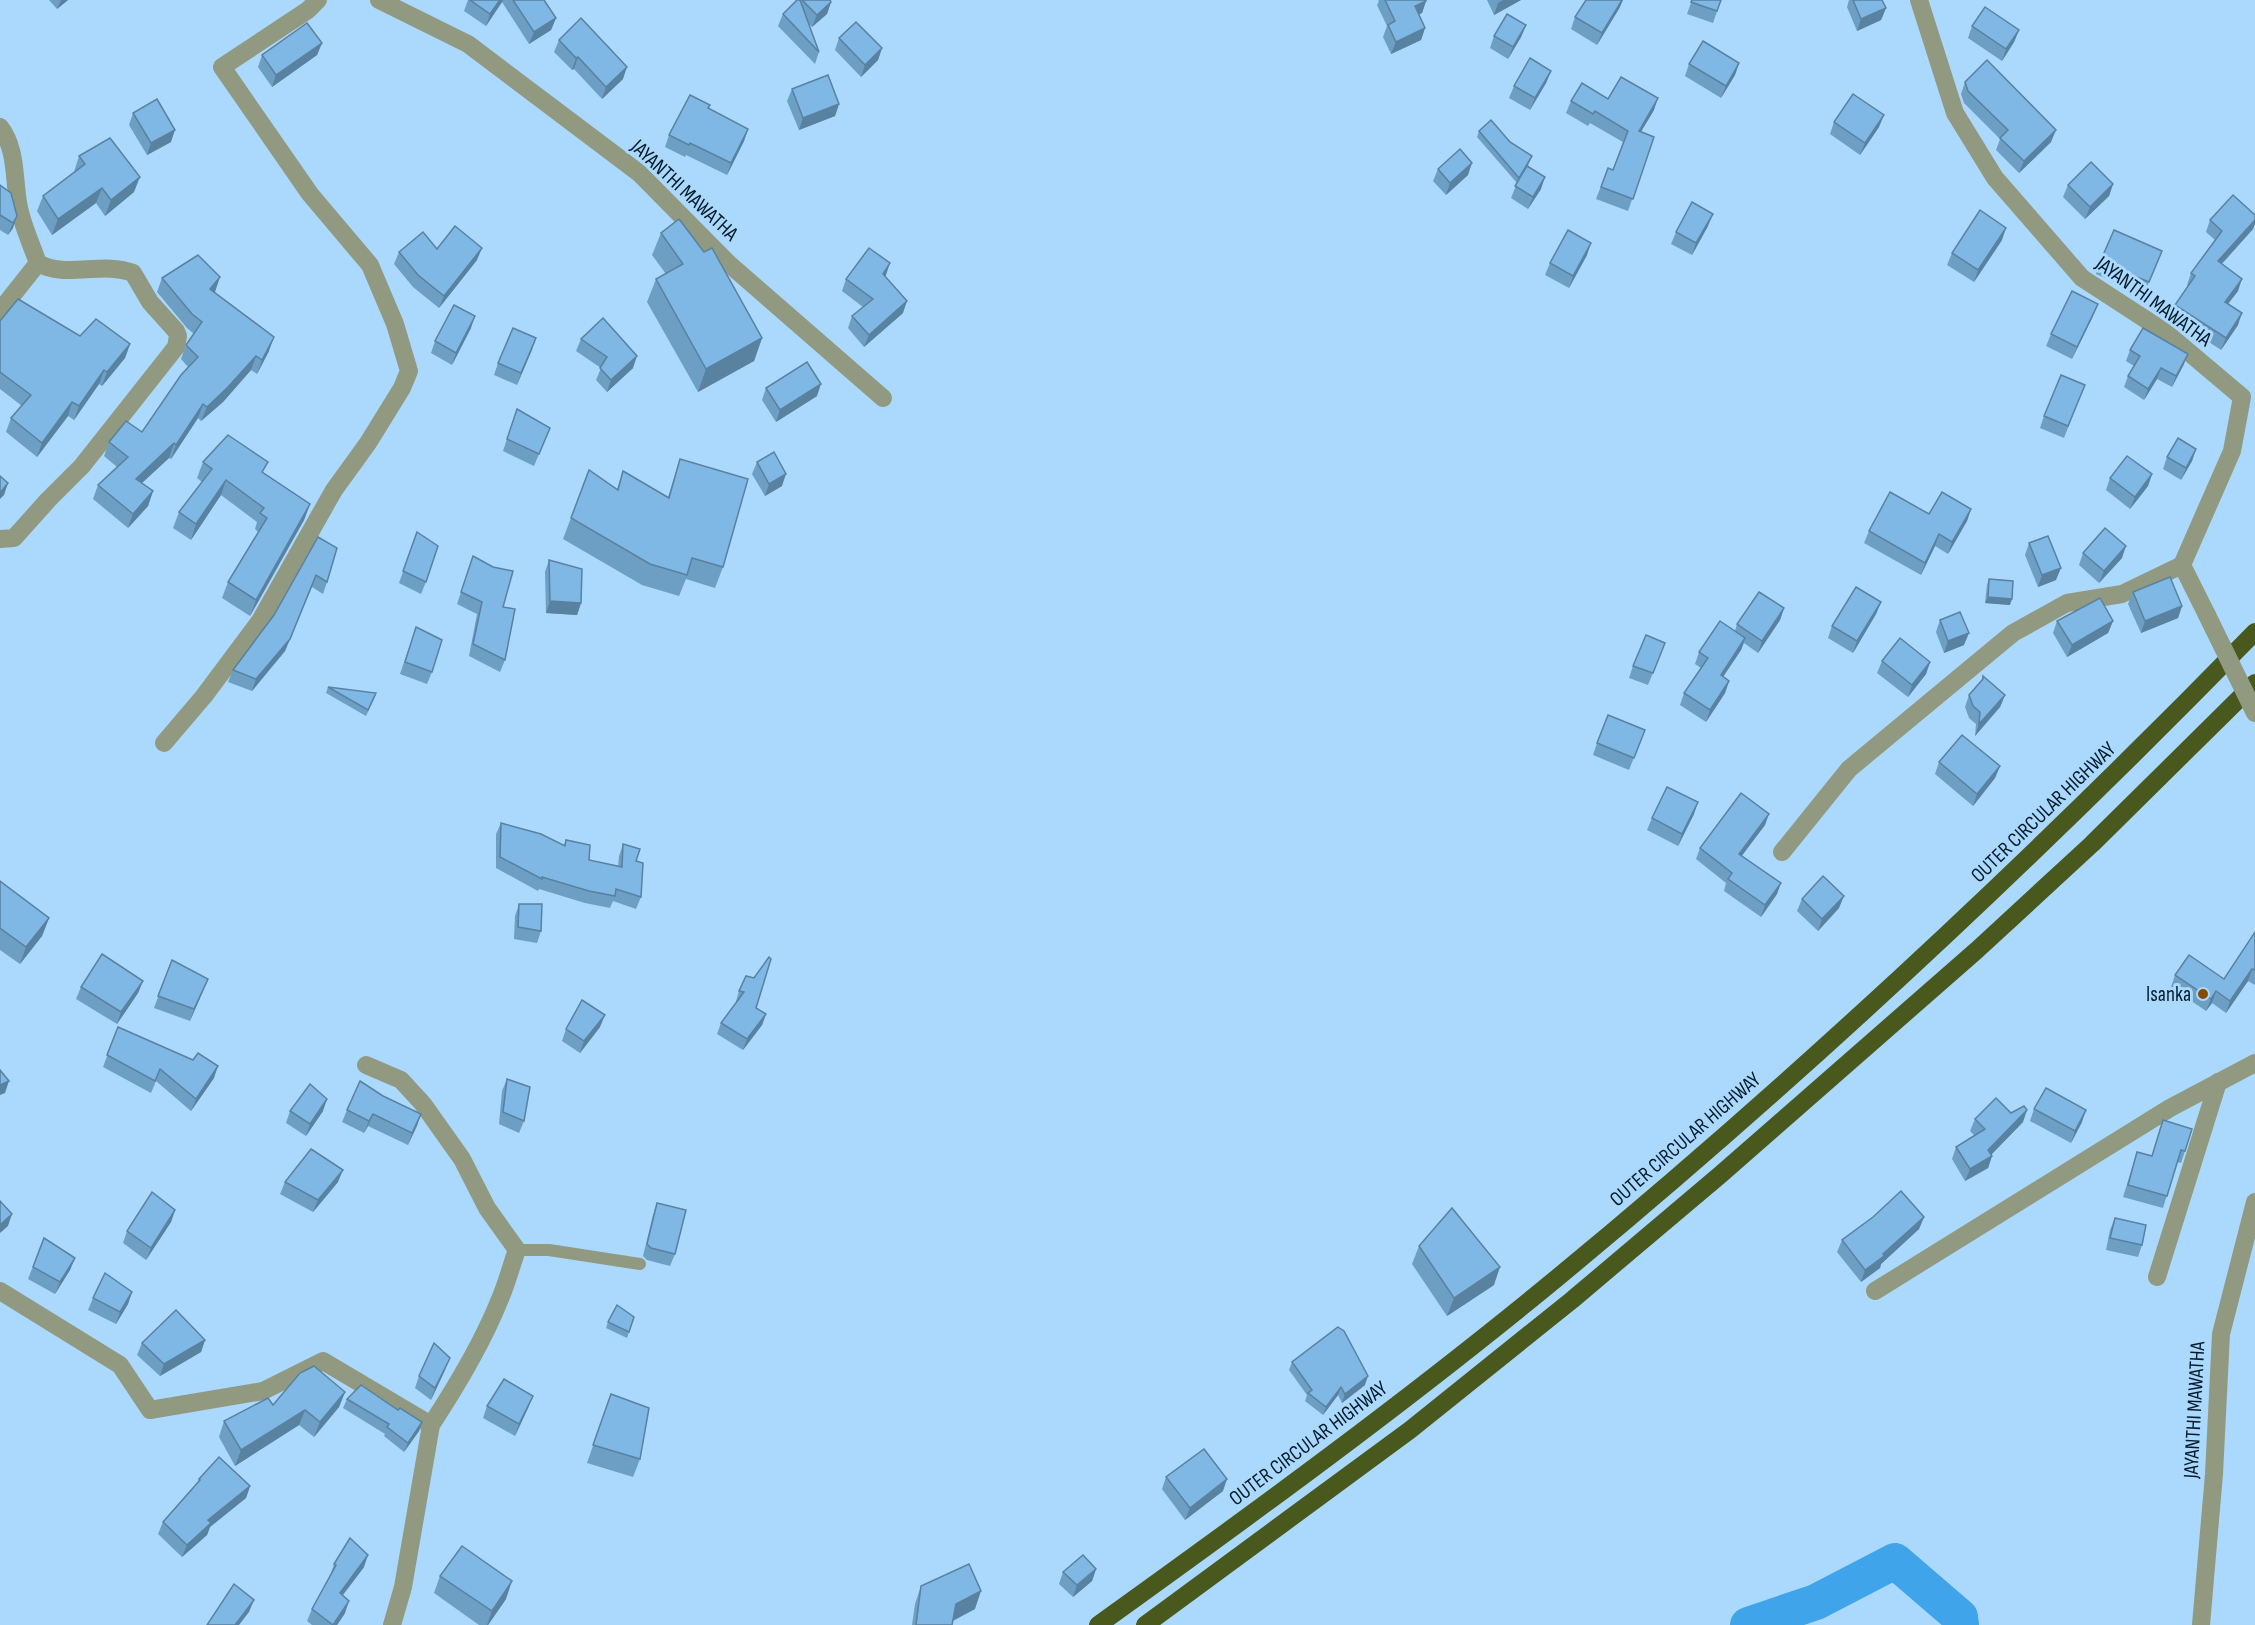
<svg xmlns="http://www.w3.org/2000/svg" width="2255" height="1625" viewBox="0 0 2255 1625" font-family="'Sofia Sans Condensed',sans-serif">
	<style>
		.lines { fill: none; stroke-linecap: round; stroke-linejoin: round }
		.river { stroke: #3fa4e9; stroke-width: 36 }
		.service { stroke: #919a80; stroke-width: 12 }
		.minor { stroke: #919a80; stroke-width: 18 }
		.motorway { stroke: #49581c; stroke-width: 18 }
		.minor-bridge { stroke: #919a80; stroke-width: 18 }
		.wall { fill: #6d9ec4 }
		.shaded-wall { fill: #5981a0 }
		.building { fill: #7fb8e4; stroke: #5981a0; stroke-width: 1.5 }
		.poi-dot { fill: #854b00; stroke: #abd9fd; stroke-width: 2 }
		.labels { text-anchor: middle; stroke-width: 6; stroke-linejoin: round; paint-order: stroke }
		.street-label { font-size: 21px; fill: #041b2b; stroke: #abd9fd }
		.poi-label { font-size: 21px; fill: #041b2b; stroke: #abd9fd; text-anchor: end }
	</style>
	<rect width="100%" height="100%" fill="#abd9fd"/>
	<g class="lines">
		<polyline class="river" points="1748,1625 1816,1602 1895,1561 1960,1617 1961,1625"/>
		<polyline class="service" points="517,1250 549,1250 640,1264"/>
		<g class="minor">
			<polyline points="379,0 468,44 639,173 728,263 883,398"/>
			<polyline points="1919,0 1955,113 1995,178 2082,278 2165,332 2242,397 2232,451 2182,565 2207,615"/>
			<path d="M0 127C15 147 14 171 17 195 19 217 30 241 38 263 65 279 102 261 133 273L150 302 176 331 178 336 176 347 82 466 48 500 14 538 0 539"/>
			<polyline points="0,311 38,263"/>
			<polyline points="164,743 204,696 260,621 334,490 368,443 402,388 409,371 395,324 370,265 310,194 222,67 308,10 318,0"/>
			<polyline points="1782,852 1849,769 2013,633 2067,603 2122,594 2182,565"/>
			<path d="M366 1065 401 1080 423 1104 462 1159 487 1208 517 1250C511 1266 507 1283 500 1299 482 1344 458 1384 431 1425"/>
			<polyline points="2157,1277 2218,1082"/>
			<polyline points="0,1291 120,1365 150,1410 263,1391 323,1361 431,1425 403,1587 392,1625"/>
			<polyline points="1875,1291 2170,1108 2255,1063"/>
			<polyline points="2201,1625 2214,1474 2221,1334 2255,1202"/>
		</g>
		<g class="motorway">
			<path d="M1098 1625C1254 1513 1409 1400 1557 1278 1802 1076 2033 859 2255 632"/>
			<polyline points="1145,1625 1410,1430 1572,1300 1720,1175 1977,950 2092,844 2255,683"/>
		</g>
		<polyline class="minor-bridge" points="2207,615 2255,713"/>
	</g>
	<g class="wall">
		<polygon points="49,0 68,0 57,9"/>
		<polygon points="468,0 544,0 556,18 551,30 529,44 502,2 486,26 464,11"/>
		<polygon points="797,0 830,0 831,2 827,14 812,27 808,23 819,52 815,64 778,26 783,14"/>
		<polygon points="1378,0 1426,0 1426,1 1422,13 1419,14 1425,28 1421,40 1391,54 1383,37 1387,26 1377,5 1379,1"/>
		<polygon points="1487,0 1521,0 1494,15"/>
		<polygon points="1692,0 1721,0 1713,23 1687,14"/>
		<polygon points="1849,0 1882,0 1886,8 1881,20 1857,31 1847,7"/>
		<polygon points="1620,7 1597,45 1571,29 1575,17"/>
		<polygon points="1526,25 1521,37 1508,59 1490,48 1494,36"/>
		<polygon points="1972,26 2019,30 2014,42 2002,61 1968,38"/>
		<polygon points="839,38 882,48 878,60 861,77 835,50"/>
		<polygon points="559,40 623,79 602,99 574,69 572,70 554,52"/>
		<polygon points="322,43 317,55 272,87 258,67 262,55"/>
		<polygon points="1739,63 1735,75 1721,98 1685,76 1689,64"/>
		<polygon points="1551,71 1546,83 1530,110 1509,98 1514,86"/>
		<polygon points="1965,82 2051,142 2019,173 1996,150 2000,139 1964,103 1961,94"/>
		<polygon points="792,89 839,104 835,116 799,130 787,101"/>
		<polygon points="1608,99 1654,110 1641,132 1654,137 1628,211 1596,199 1608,168 1613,170 1623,142 1590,123 1588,126 1566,113 1571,101"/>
		<polygon points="708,109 748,129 744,141 727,175 686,155 685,157 665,147 669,135"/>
		<polygon points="133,113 171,142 147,155 129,125"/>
		<polygon points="1834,122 1879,127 1860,155 1830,134"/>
		<polygon points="1479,131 1510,142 1532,156 1528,166 1541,189 1528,209 1511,198 1517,183 1477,137"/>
		<polygon points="79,156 134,192 105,216 96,203 52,235 37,211 43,196 74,172"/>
		<polygon points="1438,169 1468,175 1446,195 1433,181"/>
		<polygon points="2113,184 2109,196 2085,219 2063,197 2068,185"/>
		<polygon points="0,185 11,193 13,228 8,235 0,230"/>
		<polygon points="2210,220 2253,229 2222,264 2238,291 2228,304 2238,325 2221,350 2171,317 2175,305 2188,286 2187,285 2191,273 2215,240 2206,232"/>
		<polygon points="1708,226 1692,255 1671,244 1676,232"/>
		<polygon points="661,233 704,252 762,338 754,361 698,392 647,302 656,279 666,274 652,255"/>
		<polygon points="2002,240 1974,282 1947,265 1952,253"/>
		<polygon points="437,249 477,260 439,308 413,287 394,264 399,252"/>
		<polygon points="2162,251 2144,294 2096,274 2100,262"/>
		<polygon points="1587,255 1569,288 1545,275 1550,263"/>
		<polygon points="886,275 885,277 903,313 864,347 848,328 852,316 863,307 842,291 846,279"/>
		<polygon points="162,278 215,292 214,292 269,351 257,374 251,370 223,402 201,421 198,418 171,459 169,458 142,483 153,491 148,506 128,528 93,499 98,485 117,467 104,456 109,442 142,432 188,367 181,359 186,345 194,334 187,328 157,292"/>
		<polygon points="2093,316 2072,359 2046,346 2051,334"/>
		<polygon points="0,321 80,336 130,344 125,358 102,386 99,384 74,420 68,416 37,457 6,432 11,418 22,406 0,389"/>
		<polygon points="471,328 452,365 431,353 435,341"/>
		<polygon points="536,338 517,385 494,375 498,363"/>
		<polygon points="581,339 633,368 607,392 596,380 601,368 576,351"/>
		<polygon points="2130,350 2184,364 2172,387 2157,379 2144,400 2124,387 2128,376 2134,366 2126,361"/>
		<polygon points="766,388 817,396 776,422 762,400"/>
		<polygon points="2080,397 2064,438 2040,428 2044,416"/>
		<polygon points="517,409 550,428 534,466 503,451"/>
		<polygon points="2196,449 2192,461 2181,480 2163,469 2167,457"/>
		<polygon points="680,459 723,567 715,588 686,579 679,596 642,585 563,539 589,470 617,489 623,471 668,497"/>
		<polygon points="203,462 264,473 310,504 304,520 250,616 222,598 228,582 258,532 255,529 257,522 221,495 191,540 173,528 179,512 202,482 197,478"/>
		<polygon points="757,462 782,486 765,496 752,474"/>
		<polygon points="2152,474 2148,486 2130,509 2106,490 2110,478"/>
		<polygon points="1971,509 1967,521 1948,554 1935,546 1921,575 1864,543 1869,531 1929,514"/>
		<polygon points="417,532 426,582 421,594 399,583"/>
		<polygon points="318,537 327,582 323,594 312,587 285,651 252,691 228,682 233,670 274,615"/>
		<polygon points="2029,543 2056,580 2038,587 2025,555"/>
		<polygon points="2083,553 2122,558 2099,583 2079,565"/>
		<polygon points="549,560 581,603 577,615 546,613 545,572"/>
		<polygon points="469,568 503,607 505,660 500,672 469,656 477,614 457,604"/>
		<polygon points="1989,579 2010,605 1985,603 1987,585"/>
		<polygon points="2133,592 2182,606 2178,618 2141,633 2128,604"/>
		<polygon points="1881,602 1876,614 1853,653 1828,638 1832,626"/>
		<polygon points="1784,608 1780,620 1758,653 1744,643 1741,650 1723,677 1729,681 1725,693 1706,722 1680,705 1684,693 1701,668 1695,664 1699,652 1735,631 1737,624"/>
		<polygon points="1940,620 1964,645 1944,653 1936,632"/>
		<polygon points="2057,621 2113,621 2108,633 2067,657 2053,633"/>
		<polygon points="416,627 432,672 427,684 400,674"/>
		<polygon points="1665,643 1648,685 1629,678 1633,666"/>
		<polygon points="1882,661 1930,662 1926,674 1908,697 1877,673"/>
		<polygon points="1983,676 2005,695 2000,707 1975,736 1976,724 1969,718 1965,707 1969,695 1981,681"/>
		<polygon points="328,687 374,699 366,716 326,693"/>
		<polygon points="1645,730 1629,770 1593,755 1597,743"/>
		<polygon points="1939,762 2000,766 1995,778 1973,806 1935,774"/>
		<polygon points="1694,814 1678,846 1647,830 1652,818"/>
		<polygon points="501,823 564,845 566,840 589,860 618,867 619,856 623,844 636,862 641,897 636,909 613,901 610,908 585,903 539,889 538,891 496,868 496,834"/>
		<polygon points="1765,825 1741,856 1777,894 1761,917 1724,891 1726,883 1696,859 1700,848"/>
		<polygon points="0,881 49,918 42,936 20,964 0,950"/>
		<polygon points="1802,899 1839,908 1818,931 1797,911"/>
		<polygon points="519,904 541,931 537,943 514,939 515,916"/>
		<polygon points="2255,932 2255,985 2248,981 2226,1013 2212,1003 2206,1011 2171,987 2175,975 2224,979"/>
		<polygon points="172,960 203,991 190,1021 154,1008"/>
		<polygon points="754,978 756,1008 766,1014 762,1025 743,1050 717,1034 721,1023 737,1002 736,1001 739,991"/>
		<polygon points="143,981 138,993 117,1024 76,999 81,987"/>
		<polygon points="118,1027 214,1078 191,1111 156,1081 151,1093 103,1067"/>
		<polygon points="600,1027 580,1053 562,1041 566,1029"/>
		<polygon points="507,1079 524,1121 519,1133 499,1124 502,1091"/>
		<polygon points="383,1096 421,1114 408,1145 368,1126 364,1133 342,1122 347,1110"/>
		<polygon points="2034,1109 2082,1122 2071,1143 2030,1121"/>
		<polygon points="290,1111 323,1111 306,1136 286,1123"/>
		<polygon points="2011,1113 2023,1122 1991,1155 1992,1156 1988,1168 1965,1181 1952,1159 1956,1147 1975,1136 1970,1131 1975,1119"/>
		<polygon points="2163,1120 2185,1151 2181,1163 2177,1162 2163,1208 2123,1197 2137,1152 2152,1156"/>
		<polygon points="285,1182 338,1182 313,1212 280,1194"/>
		<polygon points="657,1203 675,1254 670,1266 647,1260 643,1256 653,1215"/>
		<polygon points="175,1210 171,1222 146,1260 123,1243 127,1231"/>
		<polygon points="1924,1217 1919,1229 1881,1264 1880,1268 1861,1282 1837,1252 1842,1240"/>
		<polygon points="2115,1218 2142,1245 2138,1257 2106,1250 2110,1230"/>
		<polygon points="44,1238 75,1258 70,1270 55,1294 28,1279"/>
		<polygon points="1419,1246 1494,1285 1447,1316 1412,1264"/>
		<polygon points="132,1292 128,1304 116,1324 88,1310 93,1298"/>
		<polygon points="634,1317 627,1338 606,1328 608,1322"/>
		<polygon points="205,1340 201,1352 160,1376 137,1355 142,1343"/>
		<polygon points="1292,1362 1365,1385 1342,1403 1338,1395 1323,1415 1305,1401 1307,1395 1289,1370"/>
		<polygon points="445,1370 431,1400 415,1388 419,1376"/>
		<polygon points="345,1392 339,1407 314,1437 299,1425 235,1466 219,1437 224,1421 273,1405"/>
		<polygon points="611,1394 640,1459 633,1477 587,1463"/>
		<polygon points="533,1396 528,1408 515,1436 483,1418 487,1406"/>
		<polygon points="347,1399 398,1410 422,1422 419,1431 404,1452 384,1436 385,1434 343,1408"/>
		<polygon points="1166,1477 1223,1491 1185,1520 1162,1489"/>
		<polygon points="199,1479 250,1486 246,1498 210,1527 207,1535 182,1557 158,1534 163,1522 197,1484"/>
		<polygon points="334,1564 364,1567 343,1595 345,1613 337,1625 312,1625 307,1621 312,1609 330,1576"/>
		<polygon points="1096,1569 1092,1581 1073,1597 1059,1584 1063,1572"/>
		<polygon points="440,1576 506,1599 488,1625 479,1625 434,1593"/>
		<polygon points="921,1586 975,1609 953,1621 952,1625 912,1625 915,1604"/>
	</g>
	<g class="shaded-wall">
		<polygon points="61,0 68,0 57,9"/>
		<polygon points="500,0 503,0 502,2 486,26 490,14"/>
		<polygon points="1503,0 1521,0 1494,15 1498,3"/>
		<polygon points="1622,0 1623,0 1620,7 1597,45 1602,33"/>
		<polygon points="1426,1 1422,13 1411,18 1415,6"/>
		<polygon points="831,2 827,14 812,27 817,15"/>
		<polygon points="1886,8 1881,20 1857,31 1861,19"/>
		<polygon points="556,18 551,30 529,44 534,32"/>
		<polygon points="1526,25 1521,37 1508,59 1513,47"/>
		<polygon points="1425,28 1421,40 1391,54 1396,42"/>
		<polygon points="2019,30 2014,42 2002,61 2006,49"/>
		<polygon points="322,43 317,55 272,87 276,75"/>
		<polygon points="882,48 878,60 861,77 865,65"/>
		<polygon points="578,57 574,69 572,70 576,58"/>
		<polygon points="1739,63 1735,75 1721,98 1726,86"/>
		<polygon points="627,67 623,79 602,99 606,87"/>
		<polygon points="1551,71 1546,83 1530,110 1535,98"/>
		<polygon points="1658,98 1654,110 1634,143 1639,131"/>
		<polygon points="839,104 835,116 799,130 803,118"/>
		<polygon points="1884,115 1879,127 1860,155 1865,143"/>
		<polygon points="748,129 744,141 727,175 731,163"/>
		<polygon points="175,130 171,142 147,155 151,143"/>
		<polygon points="2056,130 2051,142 2019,173 2024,161"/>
		<polygon points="1472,163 1468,175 1446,195 1450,183"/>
		<polygon points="140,177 134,192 105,216 111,200"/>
		<polygon points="1545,177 1541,189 1528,209 1533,197"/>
		<polygon points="2113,184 2109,196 2085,219 2090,207"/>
		<polygon points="102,188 96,203 52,235 58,219"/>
		<polygon points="1713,214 1708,226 1692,255 1696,243"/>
		<polygon points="17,216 13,228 8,235 13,223"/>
		<polygon points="2255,220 2255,224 2253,229 2213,273 2218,261"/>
		<polygon points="2006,228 2002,240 1974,282 1978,270"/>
		<polygon points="1591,243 1587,255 1569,288 1573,276"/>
		<polygon points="482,248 477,260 439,308 444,296"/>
		<polygon points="890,263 886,275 878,286 883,274"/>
		<polygon points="220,277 215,292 205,303 210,289"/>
		<polygon points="2242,279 2238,291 2220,314 2225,302"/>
		<polygon points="907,301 903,313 864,347 869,335"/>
		<polygon points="2098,304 2093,316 2072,359 2077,347"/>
		<polygon points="2242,313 2238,325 2221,350 2226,338"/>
		<polygon points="475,316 471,328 452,365 456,353"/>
		<polygon points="274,337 269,351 257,374 262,360"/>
		<polygon points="536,338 532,350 517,385 521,373"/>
		<polygon points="762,338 754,361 698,392 706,369"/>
		<polygon points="130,344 125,358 102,386 107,372"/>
		<polygon points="2188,354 2184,364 2172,387 2176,376"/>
		<polygon points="256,356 251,370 223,402 201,421 207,407"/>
		<polygon points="637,356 633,368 607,392 611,380"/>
		<polygon points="2161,368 2157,379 2144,400 2148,389"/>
		<polygon points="104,370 99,384 74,420 79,406"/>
		<polygon points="821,384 817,396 776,422 780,410"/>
		<polygon points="72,402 68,416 37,457 42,443"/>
		<polygon points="203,404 198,418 171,459 176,445"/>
		<polygon points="174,443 169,458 131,493 136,479"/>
		<polygon points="2196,449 2192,461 2181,480 2186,468"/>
		<polygon points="786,474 782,486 765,496 769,484"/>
		<polygon points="2152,474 2148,486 2130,509 2135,497"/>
		<polygon points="226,480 221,495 191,540 196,524"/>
		<polygon points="8,483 4,495 0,499 0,493"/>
		<polygon points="153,491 148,506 128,528 133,514"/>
		<polygon points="310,504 304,520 250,616 256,600"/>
		<polygon points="1971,509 1967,521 1948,554 1952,542"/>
		<polygon points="1939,534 1935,546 1921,575 1925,563"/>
		<polygon points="2126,546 2122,558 2099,583 2104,571"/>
		<polygon points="2061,568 2056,580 2038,587 2042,575"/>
		<polygon points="316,575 285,651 252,691 256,679"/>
		<polygon points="1988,597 2012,599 2010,605 1985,603"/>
		<polygon points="550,601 581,603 577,615 546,613"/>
		<polygon points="1881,602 1876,614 1853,653 1857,641"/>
		<polygon points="2182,606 2178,618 2141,633 2145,621"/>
		<polygon points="1784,608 1780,620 1758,653 1762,641"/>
		<polygon points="2113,621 2108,633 2067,657 2072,645"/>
		<polygon points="1969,633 1964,645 1944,653 1948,641"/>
		<polygon points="1745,638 1741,650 1716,687 1721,675"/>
		<polygon points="1930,662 1926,674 1908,697 1912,685"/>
		<polygon points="1729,681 1725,693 1706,722 1710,710"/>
		<polygon points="2005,695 2000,707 1975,736 1979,724"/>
		<polygon points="2000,766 1995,778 1973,806 1977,794"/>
		<polygon points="1698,802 1694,814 1678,846 1682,834"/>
		<polygon points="1769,814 1765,825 1735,865 1739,854"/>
		<polygon points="1781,883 1777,894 1761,917 1765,905"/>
		<polygon points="1844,896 1839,908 1818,931 1822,919"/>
		<polygon points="49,918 42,936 20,964 26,947"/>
		<polygon points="2252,969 2248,981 2226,1013 2230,1001"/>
		<polygon points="208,979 203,991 190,1021 194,1009"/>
		<polygon points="143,981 138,993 117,1024 121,1012"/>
		<polygon points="2216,991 2212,1003 2206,1011 2211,999"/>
		<polygon points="766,1014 762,1025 743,1050 747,1039"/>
		<polygon points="605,1015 600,1027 580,1053 584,1041"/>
		<polygon points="218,1066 214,1078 191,1111 196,1099"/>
		<polygon points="9,1081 5,1093 0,1095 0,1085"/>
		<polygon points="327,1099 323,1111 306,1136 310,1124"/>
		<polygon points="2027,1110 2023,1122 1986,1160 1992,1156 1988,1168 1965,1181 1970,1169"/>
		<polygon points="2086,1110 2082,1122 2071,1143 2075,1131"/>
		<polygon points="373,1114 368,1126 364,1133 369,1121"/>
		<polygon points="421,1114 417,1126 408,1145 412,1133"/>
		<polygon points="343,1170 338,1182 313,1212 318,1200"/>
		<polygon points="175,1210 171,1222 146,1260 151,1248"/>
		<polygon points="12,1214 8,1226 0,1233 0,1225"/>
		<polygon points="1924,1217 1919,1229 1881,1264 1880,1268 1861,1282 1865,1270"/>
		<polygon points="75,1258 70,1270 55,1294 60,1282"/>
		<polygon points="1500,1267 1494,1285 1447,1316 1454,1298"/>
		<polygon points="132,1292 128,1304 116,1324 120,1312"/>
		<polygon points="205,1340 201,1352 160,1376 164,1364"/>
		<polygon points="450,1358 445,1370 431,1400 435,1388"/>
		<polygon points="1368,1376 1365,1385 1342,1403 1345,1394"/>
		<polygon points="1341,1387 1338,1395 1323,1415 1326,1407"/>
		<polygon points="345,1392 339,1407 314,1437 320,1422"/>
		<polygon points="533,1396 528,1408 515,1436 519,1424"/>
		<polygon points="305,1410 299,1425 235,1466 241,1450"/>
		<polygon points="422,1422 419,1431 404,1452 408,1443"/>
		<polygon points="1227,1479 1223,1491 1185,1520 1190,1508"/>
		<polygon points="250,1486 246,1498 210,1527 207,1535 182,1557 187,1545 208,1520"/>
		<polygon points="368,1555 364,1567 335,1605 340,1593"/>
		<polygon points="1096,1569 1092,1581 1073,1597 1077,1585"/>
		<polygon points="512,1581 506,1599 488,1625 487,1625 492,1611"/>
		<polygon points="981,1591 975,1609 950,1622 956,1604"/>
		<polygon points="254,1600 249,1612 239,1625 235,1625"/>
		<polygon points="349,1601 345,1613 337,1625 334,1625"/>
	</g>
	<g class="building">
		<polygon points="470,0 500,0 490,14"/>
		<polygon points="513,0 544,0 556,18 534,32"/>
		<polygon points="797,0 800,0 819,52 783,14"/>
		<polygon points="802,0 830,0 831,2 817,15"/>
		<polygon points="1385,0 1426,0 1426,1 1415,6 1425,28 1396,42 1388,25 1395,21"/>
		<polygon points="1586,0 1622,0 1602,33 1575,17"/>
		<polygon points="1692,0 1721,0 1717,11 1691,2"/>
		<polygon points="1853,0 1882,0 1886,8 1861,19"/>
		<polygon points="1985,7 2019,30 2006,49 1972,26"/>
		<polygon points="1507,14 1526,25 1513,47 1494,36"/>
		<polygon points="581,18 627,67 606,87 578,57 576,58 559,40"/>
		<polygon points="856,22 882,48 865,65 839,38"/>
		<polygon points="307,23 322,43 276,75 262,55"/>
		<polygon points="1703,41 1739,63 1726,86 1689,64"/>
		<polygon points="1530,58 1551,71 1535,98 1514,86"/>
		<polygon points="1987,60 2056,130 2024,161 2000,138 2008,130 1968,91 1965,82"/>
		<polygon points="828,75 839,104 803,118 792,89"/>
		<polygon points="1621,77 1658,98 1639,131 1654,137 1633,199 1601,187 1608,168 1613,170 1628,131 1595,111 1593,114 1571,101 1582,83 1608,99"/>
		<polygon points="1853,94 1884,115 1865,143 1834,122"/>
		<polygon points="690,95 710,105 708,108 748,129 731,163 690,143 689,145 669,135"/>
		<polygon points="157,99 175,130 151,143 133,113"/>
		<polygon points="1491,120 1510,142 1532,156 1519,178 1479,131"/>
		<polygon points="110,138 140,177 111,200 102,188 58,219 43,196 85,164 79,156"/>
		<polygon points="1460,149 1472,163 1450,183 1438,169"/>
		<polygon points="2091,162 2113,184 2090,207 2068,185"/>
		<polygon points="1527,166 1545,177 1533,197 1515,186"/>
		<polygon points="0,185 11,193 17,216 13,223 0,215"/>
		<polygon points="2233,195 2255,215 2255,220 2218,261 2242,279 2225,302 2242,313 2226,338 2175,305 2195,276 2191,273 2222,231 2210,220"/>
		<polygon points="1692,202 1713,214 1696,243 1676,232"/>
		<polygon points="1980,210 2006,228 1978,270 1952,253"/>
		<polygon points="679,219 704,252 712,248 762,338 706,369 656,279 683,264 661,233"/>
		<polygon points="455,226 482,248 444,296 418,275 399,252 423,232 437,249"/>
		<polygon points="1568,230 1591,243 1573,276 1550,263"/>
		<polygon points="2114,230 2162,251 2149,282 2100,262"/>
		<polygon points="869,248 890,263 883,274 907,301 869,335 852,316 873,299 846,279"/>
		<polygon points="198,255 220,277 210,289 274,337 262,360 256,356 228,387 207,407 203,404 176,445 174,443 136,479 153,491 133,514 98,485 128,457 109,442 126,421 142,432 181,375 198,357 186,345 202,322 192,314 162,278"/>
		<polygon points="2072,291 2098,304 2077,347 2051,334"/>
		<polygon points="18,299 80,336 96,319 130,344 107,372 104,370 79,406 72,402 42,443 11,418 31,395 0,372 0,321"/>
		<polygon points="454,305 475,316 456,353 435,341"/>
		<polygon points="603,318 637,356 611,380 600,368 607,357 581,339"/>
		<polygon points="513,328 536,338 521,373 498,363"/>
		<polygon points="2143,328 2188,354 2176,376 2161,368 2148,389 2128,376 2140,356 2130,350"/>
		<polygon points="807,362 821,384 780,410 766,388"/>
		<polygon points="2061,375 2085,385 2068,426 2044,416"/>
		<polygon points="517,409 550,428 539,454 507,439"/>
		<polygon points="228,435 268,462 262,472 310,504 256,600 228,582 267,518 260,513 264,508 226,480 196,524 179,512 212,469 203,462"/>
		<polygon points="2178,438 2196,449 2186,468 2167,457"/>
		<polygon points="774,452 786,474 769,484 757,462"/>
		<polygon points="2127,456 2152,474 2135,497 2110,478"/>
		<polygon points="680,459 748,479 723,567 692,558 687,575 650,564 571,518 589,470 618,490 623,471 669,498"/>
		<polygon points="0,476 8,483 0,493"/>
		<polygon points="1890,492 1929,514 1942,492 1971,509 1952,542 1939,534 1925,563 1869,531"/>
		<polygon points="2105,528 2126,546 2104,571 2083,553"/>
		<polygon points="417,532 438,546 426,582 403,571"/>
		<polygon points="2048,536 2061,568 2042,575 2029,543"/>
		<polygon points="318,537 337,548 327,582 316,575 290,639 256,679 233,670 274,615"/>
		<polygon points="473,556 493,567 513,571 503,607 515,609 505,660 473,644 482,602 461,592"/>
		<polygon points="549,560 582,569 581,603 550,601"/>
		<polygon points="2170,577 2182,606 2145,621 2133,592"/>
		<polygon points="1989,579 2013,581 2012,599 1988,597"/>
		<polygon points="1856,587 1881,602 1857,641 1832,626"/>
		<polygon points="1759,592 1784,608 1762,641 1737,624"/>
		<polygon points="2100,598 2113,621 2072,645 2057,621"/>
		<polygon points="1960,612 1969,633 1948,641 1940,620"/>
		<polygon points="1720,621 1745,638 1721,675 1729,681 1710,710 1684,693 1708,658 1699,652"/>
		<polygon points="416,627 442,640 432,672 405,662"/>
		<polygon points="1646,635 1665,643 1653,673 1633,666"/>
		<polygon points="1900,638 1930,662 1912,685 1882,661"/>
		<polygon points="1983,676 2005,695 1979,724 1980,712 1973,706 1969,695 1983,679"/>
		<polygon points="328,687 376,693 368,710"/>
		<polygon points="1608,715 1645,730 1634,758 1597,743"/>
		<polygon points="1962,735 2000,766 1977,794 1939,762"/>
		<polygon points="1667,787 1698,802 1682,834 1652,818"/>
		<polygon points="1741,793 1769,814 1739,854 1781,883 1765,905 1728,879 1732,873 1700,848"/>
		<polygon points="501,823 541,834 565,846 566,840 590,845 589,860 622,867 623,844 640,849 636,861 643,863 641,897 616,889 615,896 589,891 542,877 542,879 500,857"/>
		<polygon points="1823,876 1844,896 1822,919 1802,899"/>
		<polygon points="0,881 49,918 26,947 0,928"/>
		<polygon points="519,904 542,904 541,931 518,927"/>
		<polygon points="2255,932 2255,970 2252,969 2230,1001 2216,991 2211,999 2175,975 2189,955 2224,979"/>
		<polygon points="102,954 143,981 121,1012 81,987"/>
		<polygon points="769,957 771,959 756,1008 766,1014 747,1039 721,1023 744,992 739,991 746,976 754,978"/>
		<polygon points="172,960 208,979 194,1009 158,996"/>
		<polygon points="582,1000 605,1015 584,1041 566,1029"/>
		<polygon points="118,1027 193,1060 198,1053 218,1066 196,1099 160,1069 155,1081 107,1055"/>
		<polygon points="0,1070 9,1081 0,1085"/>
		<polygon points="507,1079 530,1087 524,1121 503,1112"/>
		<polygon points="360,1081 383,1096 421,1114 412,1133 373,1114 369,1121 347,1110"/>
		<polygon points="310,1084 327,1099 310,1124 290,1111"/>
		<polygon points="2046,1088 2086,1110 2075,1131 2034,1109"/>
		<polygon points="1996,1098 2011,1113 2024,1106 2027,1110 1988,1150 1992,1156 1970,1169 1956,1147 1985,1129 1975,1119"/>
		<polygon points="2163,1120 2192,1129 2185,1151 2181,1150 2167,1196 2128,1185 2137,1152 2152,1156"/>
		<polygon points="311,1149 343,1170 318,1200 285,1182"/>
		<polygon points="1901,1191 1924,1217 1883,1254 1884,1256 1865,1270 1842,1240 1873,1217"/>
		<polygon points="152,1192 175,1210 151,1248 127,1231"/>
		<polygon points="0,1201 12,1214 0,1225"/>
		<polygon points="657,1203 686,1210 675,1254 651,1248 647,1244"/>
		<polygon points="1452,1208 1500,1267 1454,1298 1419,1246"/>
		<polygon points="2115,1218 2146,1225 2142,1245 2110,1238"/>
		<polygon points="44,1238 75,1258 60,1282 33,1267"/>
		<polygon points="105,1273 132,1292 120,1312 93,1298"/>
		<polygon points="617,1305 634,1317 629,1332 608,1322"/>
		<polygon points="176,1310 205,1340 164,1364 142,1343"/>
		<polygon points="1338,1327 1344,1331 1368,1376 1345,1394 1341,1387 1326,1407 1308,1393 1312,1390 1292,1362"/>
		<polygon points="434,1343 450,1358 435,1388 419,1376"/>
		<polygon points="314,1366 345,1392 320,1422 305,1410 241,1450 224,1421 268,1398 273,1405 300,1373"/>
		<polygon points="504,1379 533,1396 519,1424 487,1406"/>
		<polygon points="361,1385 398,1410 400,1408 422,1422 408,1443 387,1427 389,1424 347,1399"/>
		<polygon points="611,1394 649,1408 640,1459 593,1445"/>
		<polygon points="1204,1449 1227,1479 1190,1508 1166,1477"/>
		<polygon points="219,1457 250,1486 208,1520 211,1523 187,1545 163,1522 200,1480 199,1479"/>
		<polygon points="350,1538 368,1555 340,1593 349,1601 333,1625 312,1609 336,1565 334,1564"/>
		<polygon points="462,1546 512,1581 492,1611 440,1576"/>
		<polygon points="1083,1555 1096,1569 1077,1585 1063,1572"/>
		<polygon points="969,1564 981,1591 956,1604 952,1625 916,1625 921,1586"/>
		<polygon points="234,1584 254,1600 235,1625 207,1625"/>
	</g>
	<circle class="poi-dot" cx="2203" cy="994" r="6"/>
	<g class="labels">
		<g class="street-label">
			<text transform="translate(685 190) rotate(43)" y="7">JAYANTHI MAWATHA</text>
			<text transform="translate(2154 301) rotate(36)" y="7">JAYANTHI MAWATHA</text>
			<text transform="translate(2043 812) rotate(-44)" y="7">OUTER CIRCULAR HIGHWAY</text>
			<text transform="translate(1685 1139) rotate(-41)" y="7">OUTER CIRCULAR HIGHWAY</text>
			<text transform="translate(2194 1410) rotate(-87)" y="7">JAYANTHI MAWATHA</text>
			<text transform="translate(1308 1443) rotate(-37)" y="7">OUTER CIRCULAR HIGHWAY</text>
		</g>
		<g class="poi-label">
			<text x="2191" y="1001">Isanka</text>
		</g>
	</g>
</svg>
